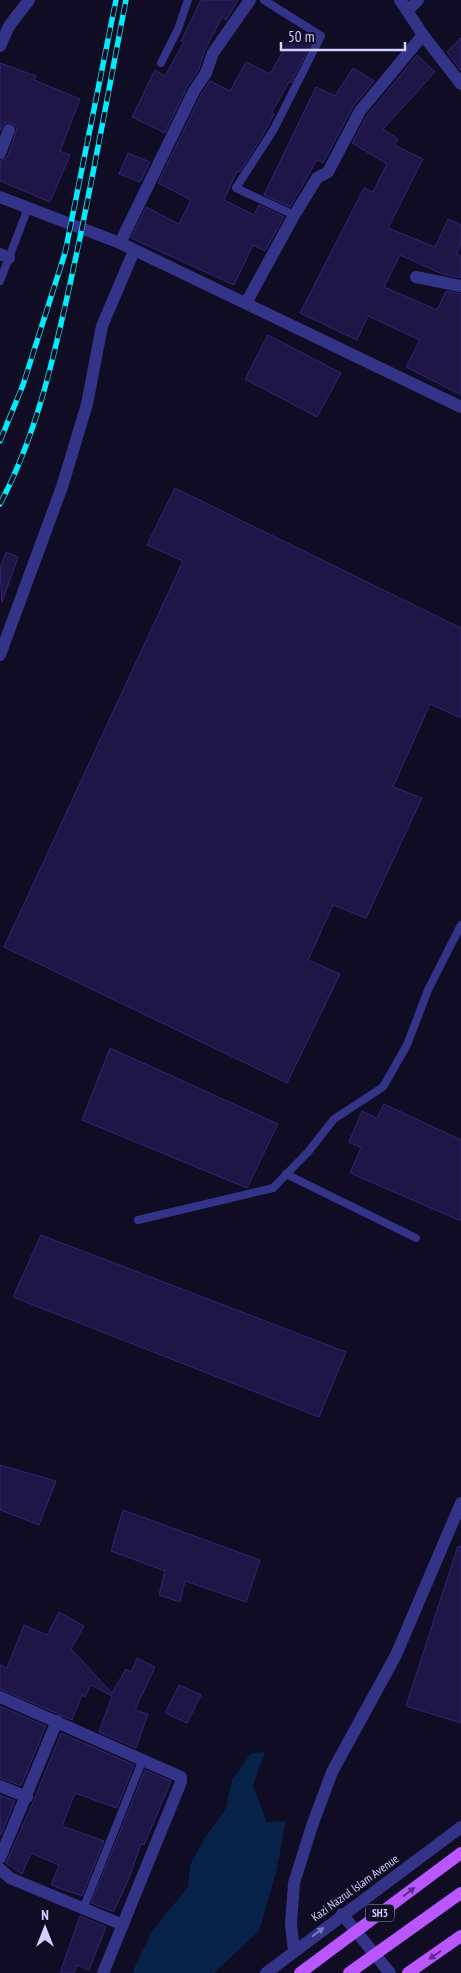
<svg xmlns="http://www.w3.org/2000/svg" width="461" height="1973" viewBox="0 0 461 1973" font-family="'PT Sans Narrow',sans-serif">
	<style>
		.water { fill: #072248 }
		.building { fill: #1e1647; stroke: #322675 }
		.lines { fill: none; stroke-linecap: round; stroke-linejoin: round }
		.service { stroke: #338; stroke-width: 8 }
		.minor { stroke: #338; stroke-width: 12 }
		.tertiary { stroke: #338; stroke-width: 12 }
		.primary { stroke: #b956ff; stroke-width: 12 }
		.rail-casing { stroke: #00ecfa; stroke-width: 5.5 }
		.rail { stroke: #0f0c24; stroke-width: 4; stroke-dasharray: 11; stroke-linecap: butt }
		.primary-bridge { stroke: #b956ff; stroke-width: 12 }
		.oneway { fill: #5b2d87 }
		.oneway2 { fill: #7b79be }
		.labels { text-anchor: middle; stroke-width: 4.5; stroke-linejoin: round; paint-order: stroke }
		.shield { fill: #0f0c24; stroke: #9894bd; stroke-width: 1 }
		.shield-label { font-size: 11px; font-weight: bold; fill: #d3cfff }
		.street-label { font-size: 12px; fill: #d3cfff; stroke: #0f0c24 }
	</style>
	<rect width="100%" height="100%" fill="#0f0c24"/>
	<polygon class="water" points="265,1752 253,1786 267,1822 286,1821 276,1873 259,1931 214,1973 132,1973 152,1931 188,1887 190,1865 206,1836 226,1809 232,1780 251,1753"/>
	<g class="building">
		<polygon points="201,0 238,0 226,20 222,17 205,50 199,69 187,87 165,133 132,117 155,70 165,76 184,42 181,41"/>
		<polygon points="295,30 313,40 291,83 289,82 272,112 274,114 263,135 240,172 237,171 224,200 254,215 259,205 284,217 265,251 253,245 234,285 131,238 146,207 179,224 191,200 158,183 201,95 210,81 230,91 246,62 270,74"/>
		<polygon points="461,38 461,71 447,52"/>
		<polygon points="417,55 435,72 383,129 398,139 394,145 423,159 388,228 435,247 448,219 461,225 461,244 456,254 461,256 461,278 442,274 400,255 384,287 437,310 446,291 461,294 461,395 406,367 420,340 368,316 357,340 300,313 364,188 373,192 387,164 352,143 367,116"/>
		<polygon points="0,63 36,76 34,80 80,99 60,151 70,155 50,202 0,181 0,161 8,156 17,129 15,125 8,122 4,124 0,131"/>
		<polygon points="353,68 374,81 353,107 323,163 317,160 290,207 264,195 316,87 335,96"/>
		<polygon points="128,153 150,162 140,182 119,174"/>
		<polygon points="268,335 341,373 317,417 245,379"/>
		<polygon points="175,488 461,628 461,718 430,704 393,787 422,798 366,918 333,905 308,960 340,974 287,1083 4,947 183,561 147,545"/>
		<polygon points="6,552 18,557 2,602 0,569"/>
		<polygon points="110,1048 278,1124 247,1188 82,1120"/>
		<polygon points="384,1104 461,1140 461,1221 350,1173 361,1148 349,1142 362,1111 377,1118"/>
		<polygon points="41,1235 346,1352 319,1417 13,1297"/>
		<polygon points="0,1465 56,1481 39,1525 0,1510"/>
		<polygon points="123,1510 260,1560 246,1602 185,1581 180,1602 159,1595 165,1571 111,1551"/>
		<polygon points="458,1546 461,1547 461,1723 406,1706"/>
		<polygon points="59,1612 84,1626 71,1649 112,1693 126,1669 131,1672 137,1658 155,1667 135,1710 148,1714 136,1748 99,1732 112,1696 91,1685 85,1697 82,1695 72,1720 0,1689 0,1665 7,1668 24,1625 47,1635"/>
		<polygon points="179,1685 201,1695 187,1723 165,1713"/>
		<polygon points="0,1706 46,1726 21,1786 0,1778"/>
		<polygon points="61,1733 134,1765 117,1808 75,1793 62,1826 104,1841 82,1896 51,1885 59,1865 31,1853 22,1874 6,1863 34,1800"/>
		<polygon points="145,1770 171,1781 144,1845 141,1844 129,1878 114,1911 112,1911 91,1903"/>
		<polygon points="0,1795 15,1801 1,1835 0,1834"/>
		<polygon points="80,1916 106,1927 89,1970 77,1965 74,1973 60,1973"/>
	</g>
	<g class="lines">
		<g class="service">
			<polyline points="264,0 321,36 274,129 236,188 294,215"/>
			<polyline points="161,63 178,29 188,0"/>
			<polyline points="0,281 28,208"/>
			<polyline points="286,1174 416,1238"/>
			<polyline points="138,1220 273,1188 308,1152 334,1119 383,1087 407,1045 428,990 461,925"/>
			<polyline points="83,1909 143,1759"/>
		</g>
		<g class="minor">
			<polyline points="400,0 423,35 461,84"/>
			<polyline points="407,11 418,0"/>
			<polyline points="0,46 9,26 29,0"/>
			<polyline points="0,153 9,130"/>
			<polyline points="0,197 120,243 461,407"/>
			<polyline points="120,243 194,91 206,73 213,53 250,0"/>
			<polyline points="0,254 9,258"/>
			<polyline points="416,277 461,286"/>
			<polyline points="246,303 292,219 317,178 328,172 360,111 423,35"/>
			<polyline points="0,655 62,487 87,404 102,326 134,251"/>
			<polyline points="0,1697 181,1777 181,1782 103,1973"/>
			<polyline points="0,1786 27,1797"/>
			<polyline points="0,1858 57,1721"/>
			<polyline points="0,1869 10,1878 123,1925"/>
		</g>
		<g class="tertiary">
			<polyline points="342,1914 390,1973"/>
			<polyline points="294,1951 291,1924 294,1883 312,1826 332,1772 396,1655 461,1503"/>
			<polyline points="266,1973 461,1827"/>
		</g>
		<g class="primary">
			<polyline points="349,1973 461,1893"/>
			<polyline points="408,1973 461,1936"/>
		</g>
		<g class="rail-casing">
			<g id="rail">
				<polyline points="0,441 23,385 65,253 116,0"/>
				<path d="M0 504C35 438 52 365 68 293 90 196 107 98 126 0"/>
			</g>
		</g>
		<use href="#rail" class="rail"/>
		<polyline class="primary-bridge" points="300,1973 461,1853"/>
	</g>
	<defs><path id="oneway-solid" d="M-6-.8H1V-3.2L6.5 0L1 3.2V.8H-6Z" transform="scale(1.25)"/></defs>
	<g class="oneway">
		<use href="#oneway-solid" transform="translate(409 1892) rotate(-37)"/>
		<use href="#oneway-solid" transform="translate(435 1955) rotate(145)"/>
	</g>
	<use class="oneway2" href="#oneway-solid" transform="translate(318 1932) rotate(-38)"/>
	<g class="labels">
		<rect class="shield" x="366" y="1904.5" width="28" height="17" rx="4"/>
		<g class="shield-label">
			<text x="380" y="1917">SH3</text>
		</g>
		<g class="street-label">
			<text transform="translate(355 1888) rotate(-36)" y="4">Kazi Nazrul Islam Avenue</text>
		</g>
	</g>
	<g transform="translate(45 1928)" stroke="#0f0c24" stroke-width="4" paint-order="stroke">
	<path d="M0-4L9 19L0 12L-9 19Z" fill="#d3cfff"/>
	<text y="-8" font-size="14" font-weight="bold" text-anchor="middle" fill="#d3cfff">N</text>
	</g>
	<path d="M281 42v8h124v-8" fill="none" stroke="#d3cfff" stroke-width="2.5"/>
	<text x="288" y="42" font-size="15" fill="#d3cfff" stroke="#0f0c24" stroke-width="4" paint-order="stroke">50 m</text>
</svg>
